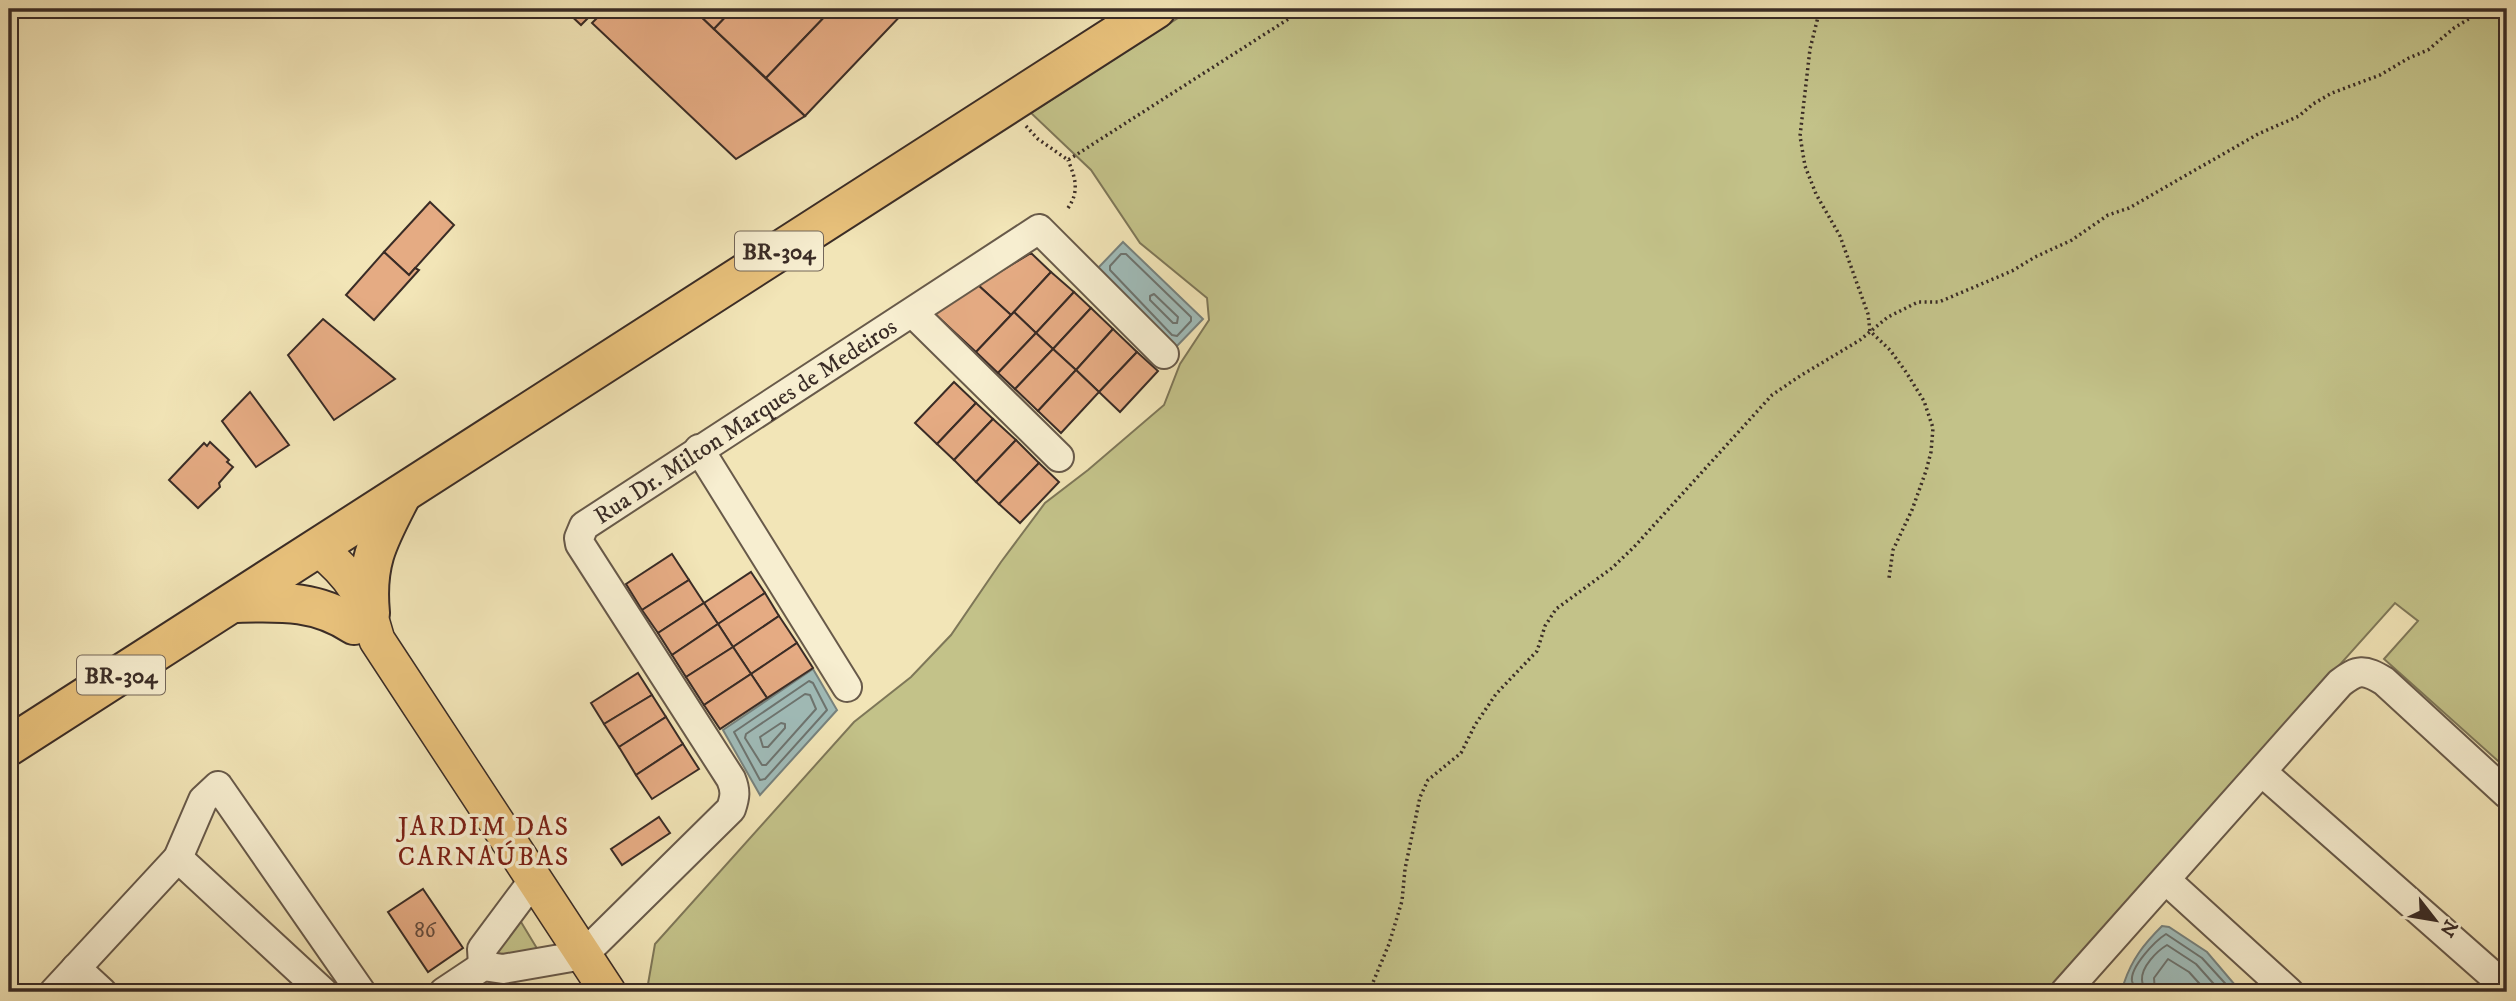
<svg xmlns="http://www.w3.org/2000/svg" width="2516" height="1001" viewBox="0 0 2516 1001" font-family="'IM FELL DW Pica',serif">
	<style>
		.green { fill: #c3c289; stroke: #7e7758; stroke-width: 2 }
		.water { fill: #a0bcb9; stroke: #77827e; stroke-width: 2 }
		.lines { fill: none; stroke-linecap: round; stroke-linejoin: round }
		.shore { stroke: #6d7470; stroke-width: 2 }
		.building { fill: #e5ab83; stroke: #3a2c26; stroke-width: 2 }
		.minor-casing { stroke: #685a4a; stroke-width: 32 }
		.major-casing { stroke: #3a2c26; stroke-width: 38 }
		.highway-casing { stroke: #3a2c26; stroke-width: 42 }
		.path { stroke: #3a2c26; stroke-width: 3.5; stroke-dasharray: 2 3.5; stroke-linecap: butt }
		.minor { stroke: #f7eed0; stroke-width: 28 }
		.major { stroke: #e9c27c; stroke-width: 35 }
		.highway { stroke: #e9c27c; stroke-width: 38 }
		.labels { text-anchor: middle; stroke-width: 7; stroke-linejoin: round; paint-order: stroke }
		.number-label { font-size: 21px; fill: #654c3d }
		.shield { fill: #f7eed0; stroke: #736659; stroke-width: 2 }
		.shield-label { font-size: 23px; font-weight: bold; fill: #3a2c26 }
		.street-label { font-size: 24px; fill: #3a2c26; stroke: #f7eed0 }
		.neighbourhood-label { font-size: 26px; letter-spacing: 2px; fill: #7a1f14; stroke: #f7eed0 }
	</style>
	<rect width="100%" height="100%" fill="#f2e5b7"/>
	<filter id="stains"><feTurbulence type="fractalNoise" baseFrequency=".00286" numOctaves="4"/><feColorMatrix values="0 0 0 0 .2 0 0 0 0 .09 0 0 0 0 .02 0 0 0 .5 -.17"/></filter>
	<radialGradient id="worn" r=".72"><stop offset=".6" stop-color="#630" stop-opacity="0"/><stop offset="1" stop-color="#630" stop-opacity=".3"/></radialGradient>
	<g class="green">
		<polygon points="1192,9 2507,9 2507,769 2384,659 2418,621 2395,603 2047,992 650,992 648,984 655,944 854,722 911,677 951,635 1001,562 1045,503 1088,470 1164,405 1180,364 1209,320 1207,298 1140,243 1091,170 1031,113"/>
		<polygon points="518,917 541,955 494,958"/>
	</g>
	<g class="water">
		<polygon points="1123,242 1203,319 1175,348 1098,268"/>
		<polygon points="813,669 837,710 760,795 723,730"/>
		<path d="M2162 926 2169 927 2207 952 2241 992H2131L2124 983C2132 959 2144 944 2162 926Z"/>
	</g>
	<g class="lines">
		<g class="shore">
			<polygon points="1121,254 1126,254 1191,317 1191,321 1177,336 1172,335 1110,270 1110,266"/>
			<polygon points="1154,294 1178,317 1177,323 1173,323 1150,300 1150,296"/>
			<polygon points="809,681 813,683 827,710 765,779 760,780 734,732"/>
			<polygon points="805,694 810,695 816,709 766,765 762,765 745,738 746,734"/>
			<polygon points="781,723 785,724 785,728 768,747 763,747 760,737"/>
			<path d="M2136 992C2135 988 2133 985 2132 981 2130 967 2155 941 2166 934L2202 958 2233 992"/>
			<path d="M2145 992C2145 988 2142 984 2142 980 2141 967 2157 951 2167 945L2196 964 2221 992"/>
			<polyline points="2155,992 2154,978 2168,959 2189,972 2207,992"/>
		</g>
	</g>
	<g class="building">
		<polygon points="564,9 597,9 581,25"/>
		<polygon points="606,9 693,9 805,116 736,159 592,23"/>
		<polygon points="693,9 733,9 714,29"/>
		<polygon points="733,9 832,9 766,78 714,29"/>
		<polygon points="832,9 907,9 805,116 766,78"/>
		<polygon points="430,202 454,225 409,275 384,252"/>
		<polygon points="384,252 409,275 415,268 419,270 374,320 346,295"/>
		<polygon points="1031,253 1051,272 1011,315 978,285"/>
		<polygon points="1051,272 1074,292 1036,333 1014,312"/>
		<polygon points="978,285 1011,315 976,352 935,314"/>
		<polygon points="1074,292 1091,308 1053,349 1036,333"/>
		<polygon points="1091,308 1113,329 1076,370 1053,349"/>
		<polygon points="1014,312 1036,333 998,373 976,352"/>
		<polygon points="323,319 395,379 334,420 288,355"/>
		<polygon points="1113,329 1137,352 1099,392 1076,370"/>
		<polygon points="1036,333 1053,349 1015,389 998,373"/>
		<polygon points="1053,349 1076,370 1038,411 1015,389"/>
		<polygon points="1137,352 1158,371 1120,412 1099,392"/>
		<polygon points="1076,370 1099,392 1061,433 1038,411"/>
		<polygon points="954,382 976,403 937,444 915,423"/>
		<polygon points="250,392 289,445 256,467 222,421"/>
		<polygon points="976,403 993,419 954,460 937,444"/>
		<polygon points="993,419 1016,440 976,482 954,460"/>
		<polygon points="1016,440 1039,463 999,504 976,482"/>
		<polygon points="210,442 229,460 227,462 233,467 219,483 220,487 198,508 169,480 204,443 207,446"/>
		<polygon points="1039,463 1059,482 1020,523 999,504"/>
		<polygon points="672,554 689,580 642,610 626,584"/>
		<polygon points="751,572 765,593 718,624 704,603"/>
		<polygon points="689,580 704,603 658,633 642,610"/>
		<polygon points="765,593 779,616 733,647 718,624"/>
		<polygon points="704,603 718,624 672,655 658,633"/>
		<polygon points="779,616 797,643 751,674 733,647"/>
		<polygon points="718,624 733,647 686,677 672,655"/>
		<polygon points="797,643 813,668 767,698 751,674"/>
		<polygon points="733,647 751,674 704,705 686,677"/>
		<polygon points="638,673 652,695 604,724 591,703"/>
		<polygon points="751,674 767,698 720,729 704,705"/>
		<polygon points="652,695 666,717 619,747 604,724"/>
		<polygon points="666,717 683,744 636,775 619,747"/>
		<polygon points="683,744 699,769 652,799 636,775"/>
		<polygon points="659,817 670,833 622,865 611,849"/>
		<polygon points="423,889 463,948 428,972 388,912"/>
	</g>
	<g class="lines">
		<g class="minor-casing">
			<g id="minor">
				<polyline points="913,313 1059,457"/>
				<polyline points="699,449 847,687"/>
				<polyline points="2262,772 2507,988"/>
				<polyline points="178,858 323,992"/>
				<polyline points="2166,880 2289,992"/>
				<polyline points="483,966 482,949 535,878"/>
				<polyline points="76,968 102,992"/>
				<polyline points="54,992 178,858 203,800 218,786 361,992"/>
				<path id="s1" d="M444 992 483 966 503 969 583 955 731 809C735 797 736 791 731 779L580 544 579 538 584 526 1039 229 1164 354"/>
				<path d="M2065 992 2340 683C2358 669 2364 669 2384 681L2507 794"/>
			</g>
		</g>
		<g class="major-casing">
			<path id="major" d="M318 548C352 575 366 598 377 640L608 992"/>
		</g>
		<g class="highway-casing">
			<g id="highway">
				<path d="M233 603C278 602 315 599 354 625"/>
				<path d="M370 613C365 561 379 539 402 494"/>
				<polyline points="9,746 1156,9"/>
			</g>
		</g>
		<g class="path">
			<polyline points="1820,9 1810,49 1800,136 1805,166 1816,194 1840,236 1868,314 1870,331 1890,350 1906,372 1924,401 1933,428 1931,452 1926,471 1912,510 1893,550 1889,578"/>
			<polyline points="1026,126 1038,139 1068,160 1304,9"/>
			<path d="M1068 208C1080 191 1075 177 1068 160"/>
			<polyline points="1369,992 1389,944 1402,901 1405,869 1420,797 1428,780 1461,753 1475,725 1496,694 1537,651 1545,626 1556,609 1612,568 1634,547 1772,395 1800,376 1860,340 1888,317 1918,302 1939,302 2012,271 2035,257 2072,240 2108,215 2129,208 2258,134 2299,116 2313,104 2332,93 2380,75 2409,58 2428,50 2454,28 2485,9"/>
		</g>
		<use href="#minor" class="minor"/>
		<use href="#major" class="major"/>
		<use href="#highway" class="highway"/>
	</g>
	<g class="labels">
		<g class="number-label">
			<text x="425" y="937">86</text>
		</g>
		<g class="shield">
			<rect x="735" y="231.5" width="88" height="39" rx="5"/>
			<rect x="77" y="655.5" width="88" height="39" rx="5"/>
		</g>
		<g class="shield-label">
			<text x="779" y="259">BR-304</text>
			<text x="121" y="683">BR-304</text>
		</g>
		<g class="street-label">
			<text dy="8" stroke="none"><textPath href="#s1" startOffset="878">Rua Dr. Milton Marques de Medeiros</textPath></text>
		</g>
		<g class="neighbourhood-label">
			<text x="484" y="835">JARDIM DAS<tspan x="484" dy="30">CARNAÚBAS</tspan></text>
		</g>
	</g>
	<rect width="2516" height="1001" fill="none" stroke="#f2e5b7" stroke-width="35"/>
	<rect x="10" y="10" width="2495" height="980" fill="none" stroke="#3a2c26" stroke-width="3.5"/>
	<rect x="18" y="18" width="2481" height="966" fill="none" stroke="#3a2c26" stroke-width="2"/>
	<g transform="translate(2435 920) rotate(121)" stroke="#f7eed0" stroke-width="5" paint-order="stroke">
	<path d="M0-5L12 26L0 18L-12 26Z" fill="#3a2c26"/>
	<text y="-10" font-size="19" font-weight="bold" text-anchor="middle" fill="#3a2c26">N</text>
	</g>
	<rect width="100%" height="100%" filter="url(#stains)"/>
	<rect width="100%" height="100%" fill="url(#worn)"/>
</svg>
